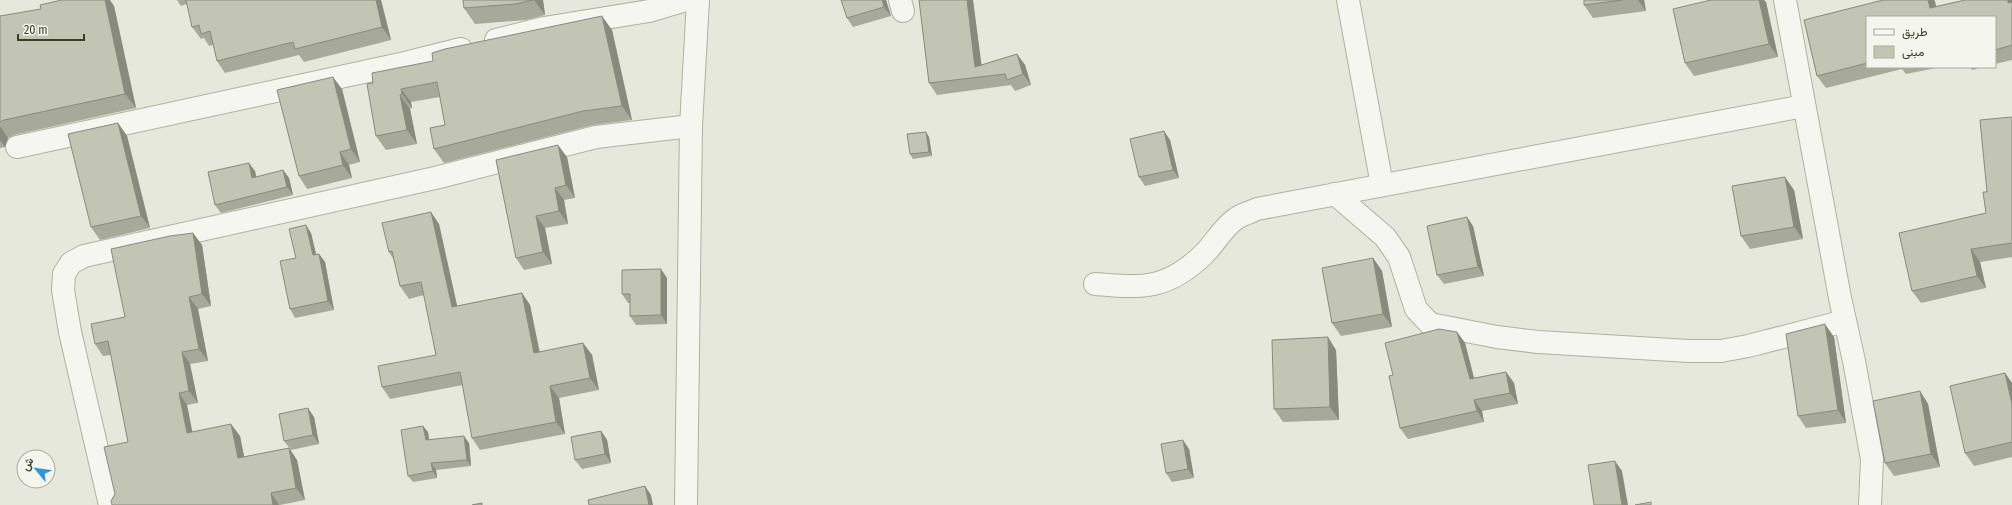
<svg xmlns="http://www.w3.org/2000/svg" width="2012" height="505" viewBox="0 0 2012 505" font-family="'Fira Sans Condensed',Vazirmatn,sans-serif">
	<style>
		.lines { fill: none; stroke-linecap: round; stroke-linejoin: round }
		.street-casing { stroke: #afb2a1; stroke-width: 24 }
		.street { stroke: #f4f6ef; stroke-width: 22 }
		.wall { fill: #a7a99a }
		.shaded-wall { fill: #888a7d }
		.building { fill: #c2c5b3; stroke: #888a7d }
	</style>
	<rect width="100%" height="100%" fill="#e6e8dc"/>
	<g class="lines">
		<g class="street-casing">
			<g id="street">
				<polyline points="900,0 903,11"/>
				<polyline points="1348,0 1382,185"/>
				<polyline points="1785,0 1840,298 1854,361 1872,459 1870,505"/>
				<polyline points="496,40 544,28 649,11 686,0"/>
				<polyline points="17,147 405,63 461,49"/>
				<polyline points="1335,194 1385,237 1399,257 1416,309 1430,324 1497,337 1538,342 1689,351 1721,351 1748,346 1845,321"/>
				<path d="M1095 284C1143 288 1167 290 1204 254 1215 243 1224 226 1237 218 1243 214 1251 212 1257 209L1804 106"/>
				<polyline points="110,505 70,332 63,290 64,274 71,263 84,256 435,178 596,137 691,126"/>
				<polyline points="686,505 691,126 698,0"/>
			</g>
		</g>
		<use href="#street" class="street"/>
	</g>
	<g class="wall">
		<polygon points="177,0 381,0 391,40 304,62 299,55 225,73 217,61 213,45 209,46 204,38 201,39 192,27 187,4 181,6"/>
		<polygon points="463,0 543,0 545,15 526,20 475,24 464,8"/>
		<polygon points="841,0 886,0 891,16 853,27 847,18"/>
		<polygon points="919,0 973,0 981,65 1017,54 1025,65 1031,85 1015,91 1011,85 937,95 929,83"/>
		<polygon points="1584,0 1644,0 1646,11 1593,18 1584,5"/>
		<polygon points="1883,0 1934,0 1936,6 1965,0 2012,0 2012,60 1995,64 1995,17 1867,17 1867,67 1941,67 1906,74 1902,69 1826,88 1817,76 1804,20"/>
		<polygon points="1766,2 1778,57 1694,76 1685,63"/>
		<polygon points="114,6 136,108 14,135 8,138 5,147 0,148 0,16"/>
		<polygon points="612,30 632,120 593,125 444,163 434,149 445,125 440,97 411,102 412,108 410,109 417,144 386,150 376,136 373,83 433,61"/>
		<polygon points="1970,67 1984,67 1972,70"/>
		<polygon points="342,89 360,162 349,165 352,178 307,189 299,176"/>
		<polygon points="2012,117 2012,257 1980,262 1986,288 1921,303 1912,291 1986,213 1987,192"/>
		<polygon points="118,123 127,136 150,228 100,240 91,227"/>
		<polygon points="929,137 932,156 913,159 910,154"/>
		<polygon points="1170,140 1179,178 1145,186 1139,177"/>
		<polygon points="567,157 575,198 564,200 568,224 545,228 552,264 524,270 516,258 496,160"/>
		<polygon points="283,170 289,178 293,195 221,213 215,205 255,171 256,177"/>
		<polygon points="1794,190 1803,239 1750,249 1741,236"/>
		<polygon points="439,224 457,306 522,293 530,305 540,352 583,343 592,355 599,390 559,398 565,434 480,450 472,438 463,385 390,399 382,387 436,355 424,295 409,299 400,286 394,260 389,252"/>
		<polygon points="1473,226 1484,276 1444,284 1437,275"/>
		<polygon points="193,233 202,245 211,306 198,309 208,361 190,364 198,403 187,405 192,432 240,436 244,457 289,448 297,460 305,500 280,505 112,505 128,442 111,355 103,356 95,344 125,317"/>
		<polygon points="311,233 316,254 319,254 325,262 334,310 295,318 290,309 296,258"/>
		<polygon points="1373,258 1382,271 1392,327 1341,336 1332,323"/>
		<polygon points="667,278 667,324 636,325 630,316 630,303 628,303 622,294"/>
		<polygon points="1457,332 1465,343 1474,378 1506,372 1514,383 1518,404 1482,411 1484,422 1408,439 1400,428"/>
		<polygon points="1834,337 1846,423 1806,428 1798,416"/>
		<polygon points="1336,350 1339,420 1283,422 1274,409"/>
		<polygon points="2005,373 2012,383 2012,457 1974,466 1965,453"/>
		<polygon points="1920,391 1928,404 1940,467 1894,476 1885,463"/>
		<polygon points="314,417 319,444 291,450 284,441"/>
		<polygon points="601,431 607,440 611,463 582,469 575,460"/>
		<polygon points="428,432 429,440 469,443 471,466 436,470 437,478 413,482 408,476"/>
		<polygon points="1189,449 1194,478 1172,482 1166,473"/>
	</g>
	<g class="shaded-wall">
		<polygon points="105,0 110,0 114,6 136,108 125,94"/>
		<polygon points="376,0 381,0 391,40 382,27"/>
		<polygon points="534,0 543,0 545,15"/>
		<polygon points="882,0 886,0 891,16 884,7"/>
		<polygon points="967,0 973,0 983,76 975,67"/>
		<polygon points="1638,0 1644,0 1646,11"/>
		<polygon points="1759,0 1764,0 1766,2 1778,57 1769,44"/>
		<polygon points="1928,0 1934,0 1935,1 1938,17 1930,8"/>
		<polygon points="2008,0 2012,0 2012,8 2008,3"/>
		<polygon points="602,16 612,30 632,120 622,106"/>
		<polygon points="1017,54 1025,65 1031,85 1023,74"/>
		<polygon points="333,77 342,89 360,162 351,149"/>
		<polygon points="401,89 411,102 412,108 402,94"/>
		<polygon points="400,95 410,109 417,144 407,130"/>
		<polygon points="118,123 127,136 150,228 141,216"/>
		<polygon points="0,126 8,138 5,147 0,140"/>
		<polygon points="1164,131 1170,140 1179,178 1173,170"/>
		<polygon points="926,132 929,137 932,156 929,152"/>
		<polygon points="558,145 567,157 575,198 566,185"/>
		<polygon points="340,152 349,165 352,178 343,165"/>
		<polygon points="249,163 255,171 258,186 252,178"/>
		<polygon points="283,170 289,178 293,195 287,187"/>
		<polygon points="1785,177 1794,190 1803,239 1794,227"/>
		<polygon points="555,188 564,200 568,224 559,211"/>
		<polygon points="431,212 439,224 460,319 452,307"/>
		<polygon points="536,216 545,228 552,264 543,252"/>
		<polygon points="1467,217 1473,226 1484,276 1478,267"/>
		<polygon points="306,225 311,233 318,263 313,255"/>
		<polygon points="193,233 202,245 211,306 202,294"/>
		<polygon points="1971,249 1980,262 1986,288 1977,276"/>
		<polygon points="319,254 325,262 334,310 328,301"/>
		<polygon points="1373,258 1382,271 1392,327 1383,314"/>
		<polygon points="661,269 667,278 667,324 661,315"/>
		<polygon points="522,293 530,305 542,366 534,353"/>
		<polygon points="189,297 198,309 208,361 199,349"/>
		<polygon points="1825,324 1834,337 1846,423 1838,410"/>
		<polygon points="1457,332 1465,343 1477,390 1470,379"/>
		<polygon points="1328,337 1336,350 1339,420 1330,407"/>
		<polygon points="583,343 592,355 599,390 590,378"/>
		<polygon points="182,352 190,364 198,403 189,391"/>
		<polygon points="1506,372 1514,383 1518,404 1510,393"/>
		<polygon points="2005,373 2012,383 2012,404"/>
		<polygon points="550,386 559,398 565,434 556,422"/>
		<polygon points="1920,391 1928,404 1940,467 1931,454"/>
		<polygon points="179,393 187,405 195,445 187,433"/>
		<polygon points="1474,400 1482,411 1484,422 1477,411"/>
		<polygon points="308,408 314,417 319,444 313,435"/>
		<polygon points="231,424 240,436 247,471 238,458"/>
		<polygon points="423,426 428,432 430,447 426,440"/>
		<polygon points="601,431 607,440 611,463 605,454"/>
		<polygon points="464,436 469,443 471,466 467,460"/>
		<polygon points="1183,440 1189,449 1194,478 1188,469"/>
		<polygon points="289,448 297,460 305,500 296,488"/>
		<polygon points="1615,461 1622,471 1628,505 1622,505"/>
		<polygon points="431,463 436,470 437,478 433,471"/>
		<polygon points="645,486 651,495 653,505 649,505"/>
		<polygon points="271,493 279,505 273,505"/>
	</g>
	<g class="building">
		<polygon points="62,0 105,0 125,94 4,120 0,122 0,16 41,9 40,5"/>
		<polygon points="186,0 376,0 382,27 295,49 293,42 217,61 210,31 201,34 199,25 192,27"/>
		<polygon points="463,0 533,0 515,4 464,8"/>
		<polygon points="841,0 882,0 884,7 847,18"/>
		<polygon points="919,0 967,0 975,67 1017,54 1023,74 1007,80 1005,74 929,83"/>
		<polygon points="1584,0 1622,0 1584,5"/>
		<polygon points="1711,0 1759,0 1769,44 1685,63 1673,9"/>
		<polygon points="1883,0 1928,0 1930,8 1965,0 2008,0 2008,3 2012,2 2012,45 1995,50 1995,17 1867,17 1867,63 1817,76 1804,20"/>
		<polygon points="602,16 622,106 583,111 434,149 430,128 445,125 437,82 401,89 402,94 400,95 407,130 376,136 367,84 373,83 372,73 433,61 432,53 445,49"/>
		<polygon points="333,77 351,149 340,152 343,165 299,176 277,90"/>
		<polygon points="2012,117 2012,243 1971,249 1977,276 1912,291 1899,233 1986,213 1983,192 1987,192 1980,120"/>
		<polygon points="118,123 141,216 91,227 68,134"/>
		<polygon points="1164,131 1173,170 1139,177 1130,139"/>
		<polygon points="926,132 929,152 910,154 907,134"/>
		<polygon points="558,145 566,185 555,188 559,211 536,216 543,252 516,258 496,160"/>
		<polygon points="249,163 252,178 283,170 287,187 215,205 208,172"/>
		<polygon points="1785,177 1794,227 1741,236 1732,186"/>
		<polygon points="431,212 452,307 522,293 534,353 583,343 590,378 550,386 556,422 472,438 460,372 382,387 378,366 436,355 421,282 400,286 392,251 389,252 382,223"/>
		<polygon points="1467,217 1478,267 1437,275 1427,226"/>
		<polygon points="306,225 313,255 319,254 328,301 290,309 280,261 296,258 289,229"/>
		<polygon points="193,233 202,294 189,297 199,349 182,352 189,391 179,393 187,433 231,424 238,458 289,448 296,488 271,493 273,505 112,505 111,501 115,494 104,447 128,442 108,341 95,344 91,324 125,317 111,249 170,236"/>
		<polygon points="1373,258 1383,314 1332,323 1322,268"/>
		<polygon points="661,269 661,315 630,316 630,294 622,294 622,270"/>
		<polygon points="1825,324 1838,410 1798,416 1786,334"/>
		<polygon points="1439,329 1457,332 1470,379 1506,372 1510,393 1474,400 1477,411 1400,428 1389,376 1393,375 1385,343"/>
		<polygon points="1328,337 1330,407 1274,409 1272,340"/>
		<polygon points="2005,373 2012,404 2012,442 1965,453 1950,386"/>
		<polygon points="1920,391 1931,454 1885,463 1873,401"/>
		<polygon points="308,408 313,435 284,441 279,414"/>
		<polygon points="423,426 426,440 464,436 467,460 431,463 433,471 408,476 401,430"/>
		<polygon points="601,431 605,454 575,460 571,437"/>
		<polygon points="1183,440 1188,469 1166,473 1161,444"/>
		<polygon points="1615,461 1622,505 1594,505 1588,465"/>
		<polygon points="645,486 649,505 589,505 588,500"/>
		<polygon points="1651,502 1651,505 1635,505"/>
		<polygon points="482,503 482,505 472,505"/>
	</g>
	<rect x="1866" y="16" width="130" height="52" fill="#f4f5ec" stroke="#aaac9c"/>
	<rect x="1874" y="29" width="20" height="6" fill="#f4f6ef" stroke="#aaac9c"/>
	<text x="1902" y="36" font-size="12" fill="#3a3f25">طريق</text>
	<rect x="1874" y="46" width="20" height="12" fill="#c2c5b3" stroke="#aaac9c"/>
	<text x="1902" y="56" font-size="12" fill="#3a3f25">مبنى</text>
	<g transform="translate(36 469) rotate(299)"><circle r="19" fill="#f4f5ec" stroke="#aaac9c"/>
	<path d="M0-3L7 15L0 10L-7 15Z" fill="#3595d9"/>
	<text y="-6" font-size="11" font-weight="bold" text-anchor="middle" fill="#3a3f25">ش</text>
	</g>
	<path d="M18 34v6h66v-6" fill="none" stroke="#3a3f25" stroke-width="2"/>
	<text x="24" y="34" font-size="12" fill="#3a3f25" stroke="#f4f5ec" stroke-width="3" paint-order="stroke">20 m</text>
</svg>
